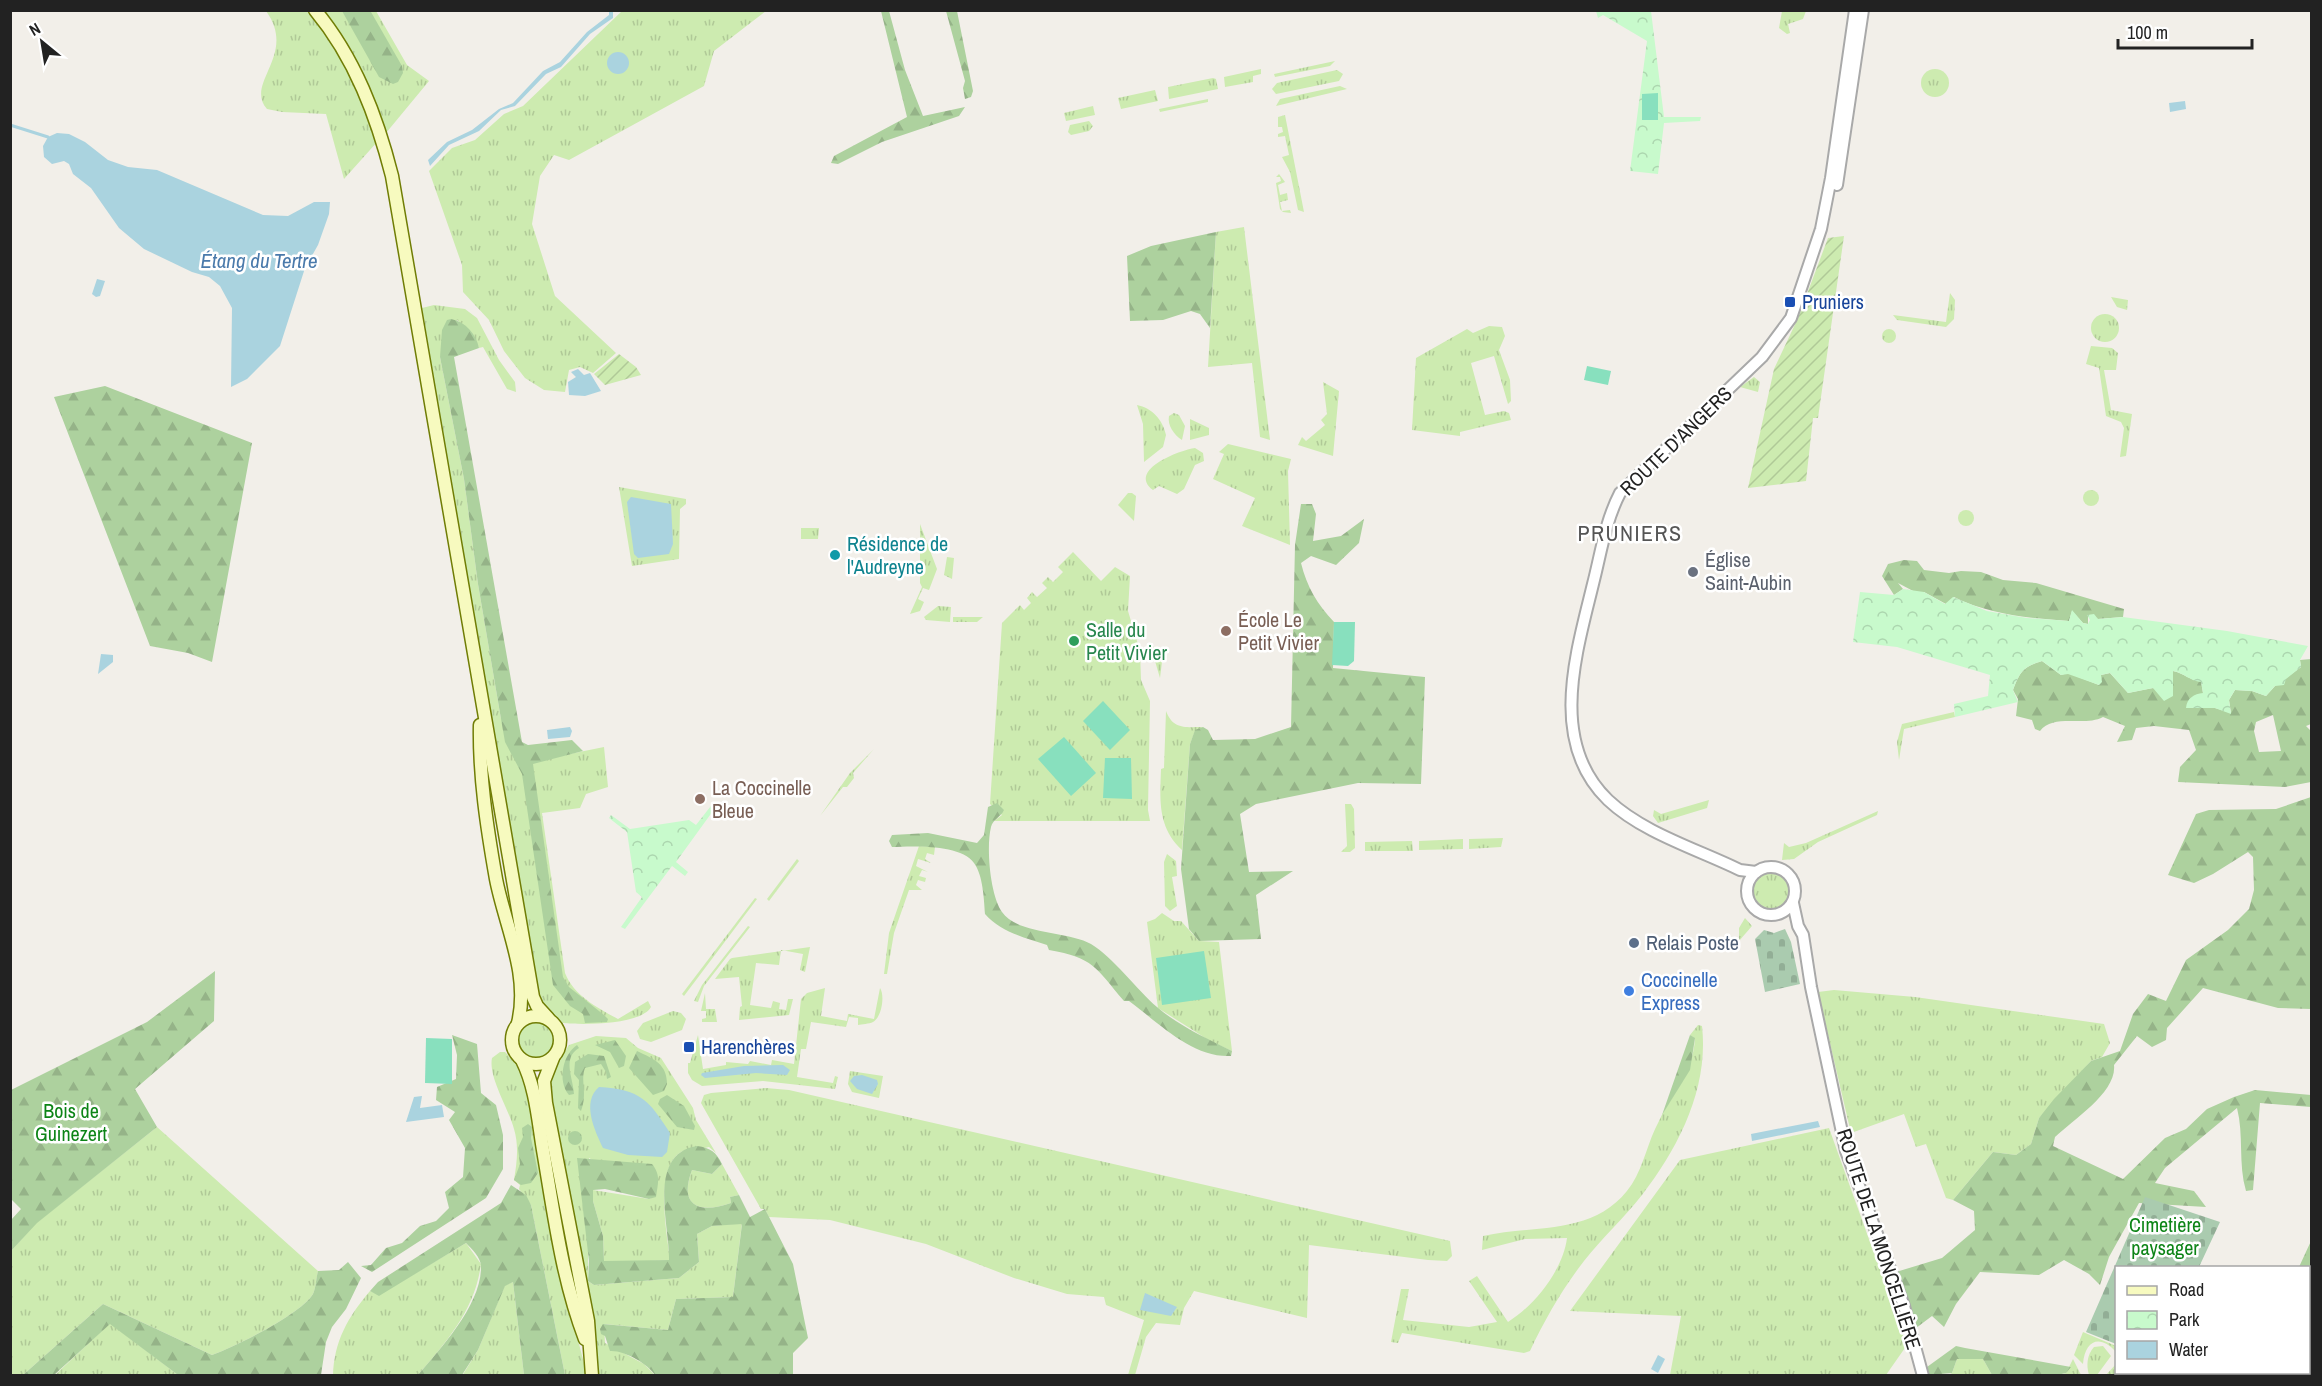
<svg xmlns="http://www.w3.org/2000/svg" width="2322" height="1386" viewBox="0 0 2322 1386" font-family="'Archivo Narrow',sans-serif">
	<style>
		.grass { fill: url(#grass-tufts) }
		.forest { fill: url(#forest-firs); fill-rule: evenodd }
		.cemetery { fill: url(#cemetery-stones) }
		.park { fill: url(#park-crowns) }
		.garden { fill: url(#garden-furrows) }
		.pitch { fill: #88e0be }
		.water { fill: #aad3df }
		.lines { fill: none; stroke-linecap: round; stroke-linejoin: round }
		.stream { stroke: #aad3df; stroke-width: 3 }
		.tertiary-casing { stroke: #a9a9a9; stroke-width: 14 }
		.secondary-casing { stroke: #707d05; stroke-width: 15 }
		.tertiary { stroke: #fff; stroke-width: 10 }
		.secondary { stroke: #f7fabf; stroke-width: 12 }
		.transit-dot { fill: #1a4fb4; stroke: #fff; stroke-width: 2 }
		.culture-dot { fill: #0f9aa8; stroke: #fff; stroke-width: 2 }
		.worship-dot { fill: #6b7280; stroke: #fff; stroke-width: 2 }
		.education-dot { fill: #8d6e63; stroke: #fff; stroke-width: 2 }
		.leisure-dot { fill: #2e9e5b; stroke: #fff; stroke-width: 2 }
		.service-dot { fill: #5c6f8a; stroke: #fff; stroke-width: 2 }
		.shop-dot { fill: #3f7fe0; stroke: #fff; stroke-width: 2 }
		.labels { text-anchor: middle; stroke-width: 5; stroke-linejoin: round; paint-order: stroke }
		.transit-label { font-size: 20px; fill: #164399; stroke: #fff; text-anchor: start }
		.street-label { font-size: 20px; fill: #222; stroke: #fff }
		.culture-label { font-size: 20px; fill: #0d838f; stroke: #fff; text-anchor: start }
		.worship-label { font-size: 20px; fill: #5b616d; stroke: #fff; text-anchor: start }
		.education-label { font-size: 20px; fill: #785e54; stroke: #fff; text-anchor: start }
		.leisure-label { font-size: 20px; fill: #27864d; stroke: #fff; text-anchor: start }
		.service-label { font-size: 20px; fill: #4e5e75; stroke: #fff; text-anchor: start }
		.shop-label { font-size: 20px; fill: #366cbe; stroke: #fff; text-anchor: start }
		.park-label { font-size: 20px; fill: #0c8416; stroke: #fff }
		.water-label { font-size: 21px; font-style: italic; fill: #4a7aab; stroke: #fff }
		.quarter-label { font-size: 22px; letter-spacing: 1.5px; fill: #555; stroke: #fff }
	</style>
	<defs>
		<pattern id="grass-tufts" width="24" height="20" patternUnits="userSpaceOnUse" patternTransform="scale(1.5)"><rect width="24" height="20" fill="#cdebb0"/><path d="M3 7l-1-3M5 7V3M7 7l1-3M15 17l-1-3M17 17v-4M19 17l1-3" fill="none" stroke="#b0c997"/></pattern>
		<pattern id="forest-firs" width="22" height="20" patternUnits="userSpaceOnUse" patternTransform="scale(1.5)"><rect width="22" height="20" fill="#add19e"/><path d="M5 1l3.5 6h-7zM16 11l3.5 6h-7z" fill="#95b388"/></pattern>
		<pattern id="cemetery-stones" width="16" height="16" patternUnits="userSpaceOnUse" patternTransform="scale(1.5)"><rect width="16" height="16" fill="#aacbaf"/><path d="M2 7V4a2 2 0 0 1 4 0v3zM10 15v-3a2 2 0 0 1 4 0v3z" fill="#92ae96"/></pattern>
		<pattern id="park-crowns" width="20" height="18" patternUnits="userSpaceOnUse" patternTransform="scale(1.5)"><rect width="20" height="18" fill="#c8facc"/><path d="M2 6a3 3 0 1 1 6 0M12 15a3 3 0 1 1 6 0" fill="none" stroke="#acd6af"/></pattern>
		<pattern id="garden-furrows" width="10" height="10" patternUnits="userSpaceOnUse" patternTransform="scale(1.5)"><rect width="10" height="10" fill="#cdebb0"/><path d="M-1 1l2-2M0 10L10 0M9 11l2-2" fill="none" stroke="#b0c997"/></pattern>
	</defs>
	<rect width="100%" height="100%" fill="#f2efe9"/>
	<g class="grass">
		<path d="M266 11H308C339 50 361 94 378 141L344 179 326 114 282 112 267 109C244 83 298 55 266 11Z"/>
		<polygon points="322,11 376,11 407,65 429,81 386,133 365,80"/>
		<polygon points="622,11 766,11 714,51 704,86 569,160 554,155 540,176 532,224 555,296 616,353 593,373 580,367 569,370 565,392 544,390 525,378 504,351 489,320 463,292 462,265 429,171 452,148 475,140 504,114 523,106"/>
		<polygon points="1782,11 1782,10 1806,11 1803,19 1788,24 1790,33 1787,34 1779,28"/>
		<polygon points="1335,61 1330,66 1275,77 1274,74"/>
		<polygon points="1261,69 1261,74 1253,76 1253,82 1225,87 1224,77"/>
		<circle cx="1935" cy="83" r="14"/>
		<polygon points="1337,70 1343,74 1339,81 1276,94 1272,89 1277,83"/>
		<polygon points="1213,78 1216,79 1218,89 1169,99 1168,87"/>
		<polygon points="1340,86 1347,89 1276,106 1280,99"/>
		<polygon points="1155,90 1158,101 1121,109 1118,98"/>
		<polygon points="1208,99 1208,102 1160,112 1159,109"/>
		<polygon points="1093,106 1095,115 1066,121 1064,113"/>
		<polygon points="1285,115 1304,212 1298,210 1290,172 1282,157 1289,155 1285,136 1278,137 1278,134 1283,132 1282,127 1278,127 1278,117"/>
		<polygon points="1089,121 1093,126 1089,131 1071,135 1068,132 1070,125"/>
		<polygon points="1279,174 1285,182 1278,185 1280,195 1287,193 1288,200 1280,202 1282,211 1290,210 1291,213 1283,212 1280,209 1276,183 1281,181 1280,177 1276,177"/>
		<polygon points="1244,227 1270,440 1260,437 1252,363 1208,367 1216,232"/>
		<polygon points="1950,293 1955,300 1954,319 1946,327 1897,320 1893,315 1946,322"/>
		<polygon points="2111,297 2128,300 2127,310 2117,307"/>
		<path d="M434 305 465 309 477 318 499 360 515 382 516 392 507 389 483 347 479 348 472 333 457 320 440 357 464 479 478 584 501 719 535 761 604 747 608 787 586 794 580 808 542 813 565 973C574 996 598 1008 618 1019L648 1001 651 1007C641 1025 583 1025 563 1023L537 1000 422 308Z"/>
		<circle cx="2105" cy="328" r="14"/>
		<polygon points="1489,326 1502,327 1505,336 1499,350 1510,380 1511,401 1508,404 1494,356 1471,363 1485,415 1504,411 1509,413 1511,420 1460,432 1460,436 1412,430 1416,358 1467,329 1473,333"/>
		<circle cx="1889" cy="336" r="7"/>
		<polygon points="2091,346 2112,348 2118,353 2116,370 2104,370 2111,410 2132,414 2126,456 2120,457 2124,428 2121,422 2106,416 2099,368 2086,364"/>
		<polygon points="1754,377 1760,382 1758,392 1740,387"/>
		<polygon points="1323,382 1339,391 1333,456 1298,445 1302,437 1306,441 1325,425 1321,420 1327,414"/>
		<path d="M1137 405C1152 408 1163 420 1166 435L1163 447 1144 462 1143 424Z"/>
		<path d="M1174 413 1179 415 1185 426 1182 440C1174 435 1167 425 1169 416Z"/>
		<polygon points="1190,419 1209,428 1209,435 1190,440"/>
		<polygon points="1228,444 1291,459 1288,471 1290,545 1242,526 1255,498 1213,479 1224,454 1219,452"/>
		<path d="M1195 448 1203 453 1204 461 1195 465 1184 489 1177 494 1159 486 1153 490C1127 470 1180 450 1195 448Z"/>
		<polygon points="619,487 686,499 686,504 680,509 679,559 632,566"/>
		<circle cx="2091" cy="498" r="8"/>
		<polygon points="1128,493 1132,493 1136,496 1134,521 1118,505"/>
		<circle cx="1966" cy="518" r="8"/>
		<polygon points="920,524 937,569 929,590 923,588 918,599 924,602 920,611 910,614 922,587 920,583"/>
		<polygon points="801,528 819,528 818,539 801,539"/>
		<polygon points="1073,552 1101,581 1115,567 1130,576 1128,611 1140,651 1141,680 1150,701 1148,810 1150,821 994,821 1002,815 990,804 1002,623 1020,605 1024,610 1031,603 1027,598 1032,592 1037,597 1047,588 1042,583 1048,577 1053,582 1063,572 1058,567"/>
		<polygon points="947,557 954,558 952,579 944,575"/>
		<polygon points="938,606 951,607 950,622 926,620 924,617"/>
		<polygon points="953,617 983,617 977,622 953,622"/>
		<polygon points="1151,642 1162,662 1160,678 1150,644"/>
		<path d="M1166 711C1173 730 1186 727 1203 727L1195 731 1190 744 1182 850C1157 827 1160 799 1161 769L1164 768Z"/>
		<polygon points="1954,712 1955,717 1904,729 1899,760 1897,742 1902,724"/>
		<polygon points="874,749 853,773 854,778 847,787 843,787 820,816 850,773"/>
		<polygon points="1709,800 1707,808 1658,823 1653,816 1654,810 1661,814"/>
		<polygon points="1345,804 1351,804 1354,809 1355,848 1350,852 1341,852 1347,846"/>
		<polygon points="1878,811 1877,815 1818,842 1794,859 1782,860 1784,843 1789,847 1806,843"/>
		<polygon points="1503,838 1501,847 1469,849 1469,839"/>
		<polygon points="1463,839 1463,849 1419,850 1419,841"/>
		<polygon points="1412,841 1413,851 1365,851 1365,842"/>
		<polygon points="919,846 935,847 934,855 927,853 925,859 931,863 918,859 916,866 928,872 922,870 919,876 926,878 925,882 918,880 916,885 922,890 909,890 894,933 887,974 884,974 889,933"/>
		<polygon points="1167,854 1176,861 1177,876 1172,877 1177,906 1170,911 1165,906 1164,862"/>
		<polygon points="797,859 799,861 769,901 767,899"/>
		<circle cx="1772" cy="891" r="19"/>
		<polygon points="755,898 757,899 684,996 682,994"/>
		<polygon points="1162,913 1174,921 1181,921 1199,941 1219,942 1232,1051 1210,1041 1158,1008 1147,922 1155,919"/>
		<polygon points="1745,918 1752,926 1739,941 1739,928"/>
		<polygon points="748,926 750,927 704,986 698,1002 694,1001 702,985"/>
		<polygon points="810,947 805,972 800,970 803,954 781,950 779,965 756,963 750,1005 771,1008 773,1001 780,1003 779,1009 786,1010 788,999 793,999 789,1015 739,1020 740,1007 742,1006 739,977 715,979 730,959 732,958"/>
		<path d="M825 988 821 1016 847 1021 848 1014 874 1019 880 988C885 995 882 1017 873 1022 869 1024 862 1024 858 1025V1018L849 1017 846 1027 811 1022 806 1049H801L797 1077 833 1083 835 1076 838 1077 835 1089 763 1081 702 1086 692 1080 688 1073V1063H690L698 1035 703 1069 726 1065V1062L748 1064 750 1061 771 1065 772 1060 794 1064 801 999 807 993Z"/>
		<polygon points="1834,990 1915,997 2104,1024 2110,1043 2102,1057 2091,1061 2039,1118 2031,1144 2016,1155 1993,1152 1953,1200 1946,1198 1926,1144 1916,1147 1904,1114 1851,1133 1818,992"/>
		<polygon points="705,993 706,1009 715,1009 717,1022 702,1022 702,1019 706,1018 706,1011 701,1011"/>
		<polygon points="673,1011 681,1013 686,1019 682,1030 651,1042 640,1039 637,1031 643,1023"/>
		<circle cx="536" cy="1040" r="18"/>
		<path d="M1698 1025 1702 1026C1709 1088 1679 1147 1642 1195 1624 1218 1602 1238 1584 1261 1563 1288 1545 1319 1530 1351L1524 1353 1402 1333 1398 1343 1391 1342 1401 1289H1409L1403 1320 1469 1327 1497 1322 1469 1281 1477 1276 1508 1322C1535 1305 1563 1270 1567 1238L1525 1239 1482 1250 1483 1236C1535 1224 1597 1237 1632 1184 1644 1165 1648 1141 1659 1121 1674 1090 1692 1075 1695 1039L1690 1035Z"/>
		<path d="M596 1036 626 1038 638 1048 661 1058 693 1108 696 1120 716 1153 709 1147C701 1149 688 1148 681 1152 654 1169 667 1233 670 1260L610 1263 604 1261 603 1236 593 1201V1190L649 1199 656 1196 589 1158 588 1281 594 1285 679 1278 699 1262 697 1234 712 1226 742 1223 733 1297 676 1299 668 1330 604 1324 605 1343 644 1364 655 1375H599L547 1080 569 1045Z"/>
		<path d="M500 1052H505L524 1072 563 1282 587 1375H565L531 1205 519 1189 520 1185 514 1180C517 1162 519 1146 514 1129 509 1109 488 1077 492 1058Z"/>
		<polygon points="850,1071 883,1076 879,1098 852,1092 848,1084"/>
		<polygon points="766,1088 789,1090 1450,1241 1452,1256 1447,1261 1428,1260 1309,1245 1307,1318 1194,1291 1184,1308 1180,1325 1156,1323 1146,1337 1135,1375 1128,1375 1144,1320 1106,1305 1104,1297 1067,1294 1014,1278 926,1244 830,1220 769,1217 765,1209 761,1209 701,1103 704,1095 711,1093"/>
		<path d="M157 1127 318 1271C316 1279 316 1288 313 1294 301 1314 235 1347 212 1355L103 1304 23 1375 11 1376V1251L36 1223Z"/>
		<polygon points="1829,1128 1907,1345 1886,1375 1670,1375 1681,1316 1570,1311 1680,1160"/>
		<path d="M722 1164 739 1195 730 1197 731 1203C700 1214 678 1207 692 1170L712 1174Z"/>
		<path d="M466 1243 481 1264C475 1310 447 1341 418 1375L333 1376C334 1341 348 1317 370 1291L379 1295Z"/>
		<polygon points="513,1282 524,1375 462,1376 478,1350 505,1285"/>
		<polygon points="110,1323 178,1375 54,1376"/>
		<path d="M2083 1332 2116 1346V1352C2100 1334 2085 1340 2083 1364L2074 1355Z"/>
		<path d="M2103 1346 2111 1356 2097 1375H2089C2086 1365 2087 1355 2094 1347Z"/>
		<polygon points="1961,1358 1983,1359 1992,1375 1947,1376 1952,1373 1957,1359"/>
		<polygon points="2073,1359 2081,1375 2057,1376 2066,1373"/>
		<polygon points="2116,1364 2116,1372 2152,1373 2148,1375 2106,1375"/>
	</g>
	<g class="forest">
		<polygon points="342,11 371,12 402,66 403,73 398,82 393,84 379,77"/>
		<polygon points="881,11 889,11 905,70 923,116 965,107 959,116 882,142 838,164 831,163 834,156 907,117"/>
		<polygon points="946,11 957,11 973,91 971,97 965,99 963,88 965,81"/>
		<polygon points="1216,232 1210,328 1200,314 1191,311 1163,320 1130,321 1127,256 1151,246"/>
		<path d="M451 319C466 322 476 334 479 348L454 357 522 742 528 745 572 740 583 751 533 764 563 977 569 987 604 1015 608 1019 607 1022 585 1023 583 1014 570 1006 553 985 522 774 505 742 501 719 478 584 464 479 440 357 442 330 447 320Z"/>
		<polygon points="105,386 252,443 212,662 188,653 150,646 54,397"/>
		<path d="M1301 504H1312L1316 514 1313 541 1341 536 1364 519 1359 543 1336 565 1311 556 1301 563C1307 587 1317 604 1334 622L1333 668 1425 677 1421 784 1358 783 1256 804 1240 814 1249 872 1293 871 1256 895 1261 939 1199 941 1189 929 1181 869 1190 744 1195 730 1203 727 1208 730 1213 740 1255 739 1291 727 1295 545Z"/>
		<path d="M1904 560 1917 561 1924 570 1949 573 1961 571 1981 572 2003 580 2036 583 2124 609 2123 617 2098 619 2088 616V624L2083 623 2072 611 2069 621C2030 618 1990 615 1954 597L1946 604 1924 592H1915L1898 583 1903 589 1894 595 1882 576 1888 564Z"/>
		<path d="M2311 659V724L2306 726 2311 731V782L2285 787 2178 782 2180 767 2196 750 2189 730 2154 726 2136 728 2132 740 2117 742 2125 726 2103 717C2085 727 2053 713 2040 731L2035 729 2032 720 2016 716 2018 699 2013 690C2020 672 2023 667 2042 661L2061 675 2068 673 2099 685 2101 675 2110 673 2128 693 2153 688 2173 696V671C2184 673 2190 681 2201 681L2203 693 2215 708 2231 713 2229 700 2235 690 2252 691 2266 696 2275 686 2301 667 2300 660ZM2273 715 2281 751 2259 752 2254 731 2256 722Z"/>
		<path d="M2311 797V1009L2278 1008 2203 988 2167 1028 2166 1040 2152 1047 2137 1036 2114 1065C2117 1092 2074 1119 2055 1137L2053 1146 2123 1179 2165 1138 2186 1129 2207 1109 2234 1097 2255 1090 2311 1095V1107L2260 1103 2253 1190 2246 1191C2238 1164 2244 1135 2237 1108L2165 1168 2155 1183 2194 1191 2206 1207 2139 1203 2109 1257 2100 1285 2089 1274 2064 1260 2039 1275 1980 1272 1956 1304 1944 1327 1932 1316 1916 1328 1896 1272 1942 1258 1975 1230 1974 1211 1953 1200 1993 1152 2016 1155 2031 1144 2039 1118 2054 1099 2091 1061 2120 1051 2133 1014 2148 994 2166 1001 2186 960 2228 930 2249 909 2254 890 2253 857 2248 852 2213 874 2194 883 2168 875 2196 814 2209 810 2276 809Z"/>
		<path d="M997 803 1004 810C1001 817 993 819 991 827 986 847 990 895 1002 912 1018 935 1068 931 1091 944 1113 957 1137 990 1157 1007 1179 1026 1206 1038 1232 1051L1231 1056C1192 1058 1159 1023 1129 1001H1124C1095 967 1094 958 1049 950L1047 945C1025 938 1001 932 985 914 984 899 983 875 974 863 961 844 913 846 892 847L889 841 892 835 928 833 977 843 984 835 988 807Z"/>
		<polygon points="215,971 214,1021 135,1089 157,1127 37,1223 11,1251 11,1220 21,1209 11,1199 11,1090 147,1022"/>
		<polygon points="452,1035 477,1044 481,1093 496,1105 503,1135 503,1169 486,1198 372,1272 361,1266 371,1265 386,1248 402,1243 420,1226 436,1221 449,1208 445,1192 463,1177 465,1148 449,1120 455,1112 436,1100 437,1087 456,1079 457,1055"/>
		<polygon points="1690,1035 1695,1038 1690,1070 1662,1115"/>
		<polygon points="615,1040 626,1056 624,1066 619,1068 610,1052 595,1045"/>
		<path d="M577 1045 579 1048C562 1058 573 1077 574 1094L569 1095C557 1081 563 1054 577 1045Z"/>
		<path d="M637 1051C654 1059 667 1064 667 1084L664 1091 653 1095 629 1068Z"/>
		<path d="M588 1054 604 1056 611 1077 607 1079 606 1072 601 1064 585 1068C580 1081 588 1093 581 1111L578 1108 579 1080 574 1074 575 1062Z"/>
		<polygon points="667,1095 684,1106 695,1126 694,1130 677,1127 658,1104 660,1099"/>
		<polygon points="528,1124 532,1127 531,1138 538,1173 531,1183 521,1185 514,1180 520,1164 518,1148 523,1137 522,1128"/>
		<circle cx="575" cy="1138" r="7"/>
		<path d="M697 1146C711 1148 716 1152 722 1164L712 1174 692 1170C678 1207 700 1214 731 1203L730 1197 739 1195 750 1217 765 1209 793 1264 808 1338 793 1353V1375H655C648 1364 624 1350 610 1351L605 1336 601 1334 600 1329 603 1324 668 1330 676 1299 733 1297 742 1224 712 1226 697 1234 699 1262 679 1278 594 1285 588 1281 589 1261 577 1158 652 1164C661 1175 658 1183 656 1197L649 1199 605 1189 593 1190V1201L603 1236 604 1261 669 1260C670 1226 646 1154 697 1146Z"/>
		<path d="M511 1185 526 1195 531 1205 565 1375H524L513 1282 505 1286 478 1350 462 1375H418C441 1348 482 1304 481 1266 481 1258 472 1249 466 1243L379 1296 370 1291 378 1282 501 1203Z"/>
		<polygon points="2311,1241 2311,1294 2309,1298 2308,1268 2299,1267"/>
		<path d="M348 1262 361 1278 346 1309 332 1327 326 1342 321 1375H178L110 1324 54 1375H23L103 1304 212 1355C235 1347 301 1314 313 1294 316 1288 316 1278 318 1271L339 1270Z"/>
		<polygon points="1956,1346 1965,1348 2071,1367 2066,1373 2057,1375 1992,1375 1983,1359 1957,1359 1952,1373 1929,1375 1927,1367"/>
	</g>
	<g class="cemetery">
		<polygon points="1785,929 1791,942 1800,984 1765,992 1755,939 1764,930 1774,933"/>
		<polygon points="2145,1197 2220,1222 2199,1267 2116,1268 2116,1344 2086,1332"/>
	</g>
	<g class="park">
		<polygon points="1596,11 1651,11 1664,117 1701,117 1700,121 1664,123 1658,174 1630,171 1647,41 1603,15 1598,18"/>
		<path d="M1903 589 1924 592 1945 604 1953 597 1987 611 2027 618 2069 621 2072 610 2083 623 2088 624 2090 620 2087 615 2094 614 2098 619 2123 617 2227 631 2308 646 2300 660 2301 667 2286 679 2284 685 2275 686 2266 696 2252 691 2235 690 2229 700 2231 714 2215 708H2186C2187 698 2194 694 2203 693L2201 682C2190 681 2184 673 2173 671V696L2164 701 2153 688 2128 693 2110 673 2101 675 2102 682 2099 685 2068 674 2061 675 2042 661C2023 667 2020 672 2013 690L2018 702 1955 717 1954 704 1988 696 1990 675 1897 647 1853 642 1860 592 1894 595Z"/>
		<polygon points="714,802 718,804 676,862 688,872 685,876 672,866 625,929 621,927 642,897 636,892 627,832 609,818 611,815 630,829 689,820 696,825"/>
		<polygon points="2311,1365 2311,1375 2163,1375 2167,1372 2308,1372 2309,1366"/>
	</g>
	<g class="garden">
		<polygon points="1844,236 1818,418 1813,418 1806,481 1748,488 1774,369 1798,318 1828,238"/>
		<polygon points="619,354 636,367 641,375 605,385 594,374"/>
	</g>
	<g class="pitch">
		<polygon points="1658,93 1658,120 1642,120 1642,94"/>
		<polygon points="1587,366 1611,371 1608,385 1584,380"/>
		<polygon points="1334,622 1355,622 1354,661 1348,666 1332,665"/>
		<polygon points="1103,701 1130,730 1110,750 1083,721"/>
		<polygon points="1064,737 1096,773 1071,796 1038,759"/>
		<polygon points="1105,758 1131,758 1132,799 1103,798"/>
		<polygon points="1204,951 1211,998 1162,1005 1156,958"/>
		<polygon points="426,1038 452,1039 452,1084 425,1083"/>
	</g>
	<g class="water">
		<polygon points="609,11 613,11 613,18 590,34 561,67 546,74 515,106 501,110 479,131 449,145 430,166 428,160 447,142 472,130 499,109 513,103 543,71 560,62 587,32 609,15"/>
		<circle cx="618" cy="63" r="11"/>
		<polygon points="2185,101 2186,109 2170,112 2169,103"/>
		<polygon points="57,133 69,134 85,142 108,160 128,167 157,170 263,215 288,216 314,202 330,202 329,214 318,245 305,268 280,346 247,379 231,387 232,308 220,286 209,277 192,272 144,249 119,228 91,188 73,174 69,164 64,161 52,164 44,157 43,146 48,137"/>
		<polygon points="97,279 105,281 100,296 96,297 92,294"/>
		<polygon points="578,369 584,375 590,373 601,391 585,396 569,395 568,382 576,377 571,372"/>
		<polygon points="631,497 671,504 673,544 669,554 638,558 634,554 627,502"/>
		<polygon points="101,654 113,655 113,662 98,674"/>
		<polygon points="570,727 572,731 570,737 548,739 547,730"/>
		<polygon points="783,1065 790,1070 787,1075 756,1073 705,1078 701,1075 702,1073 744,1066"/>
		<polygon points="862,1075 877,1080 878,1084 872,1094 857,1089 850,1081 854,1076"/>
		<path d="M599 1087C640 1089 649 1100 670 1133L667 1152 662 1157 628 1155 603 1148C595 1131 581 1102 599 1087Z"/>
		<polygon points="422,1096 420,1108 442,1105 444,1117 406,1122 414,1097"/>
		<polygon points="1818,1121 1820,1127 1752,1141 1751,1134"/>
		<polygon points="1145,1293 1177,1307 1171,1316 1140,1310"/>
		<polygon points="1658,1355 1665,1359 1658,1373 1651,1369"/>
	</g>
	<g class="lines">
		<polyline class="stream" points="10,125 48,137"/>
		<g class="tertiary-casing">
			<g id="tertiary">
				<polyline points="1837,185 1863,10"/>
				<circle cx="1771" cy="891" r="24"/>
				<path d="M1756 872 1740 870C1697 849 1643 833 1608 800 1548 742 1576 654 1593 584 1601 553 1605 522 1620 493L1762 357 1791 318 1821 229 1831 178 1855 10"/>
				<polyline points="1793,903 1798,926 1803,935 1811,987 1846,1151 1904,1306 1923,1376"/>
			</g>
		</g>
		<g class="secondary-casing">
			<g id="secondary">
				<path d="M315 10C355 58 377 117 392 176L533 997 537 1006 548 1018"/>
				<path d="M480 725C479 776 487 828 496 879 505 926 530 974 518 1023"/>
				<circle cx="536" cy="1040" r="24"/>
				<polyline points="553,1058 544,1081 546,1103 588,1321 592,1376"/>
				<path d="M522 1060C536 1088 538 1120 543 1150 554 1214 562 1279 585 1339"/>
			</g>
		</g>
		<use href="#tertiary" class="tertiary"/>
		<use href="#secondary" class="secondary"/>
	</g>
	<g class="transit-dot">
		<rect x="1784" y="296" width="12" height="12" rx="3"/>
		<rect x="683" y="1041" width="12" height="12" rx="3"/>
	</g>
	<circle class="culture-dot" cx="835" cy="555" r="6"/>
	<circle class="worship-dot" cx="1693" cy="572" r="6"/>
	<g class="education-dot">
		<circle cx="1226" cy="631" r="6"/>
		<circle cx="700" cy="799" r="6"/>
	</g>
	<circle class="leisure-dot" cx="1074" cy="641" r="6"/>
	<circle class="service-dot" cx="1634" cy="943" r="6"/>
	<circle class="shop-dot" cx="1629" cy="991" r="6"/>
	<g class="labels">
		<g class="transit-label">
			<text x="1802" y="309">Pruniers</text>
			<text x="701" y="1054">Harenchères</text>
		</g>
		<g class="street-label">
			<text transform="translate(1676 441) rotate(-44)" y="7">ROUTE D'ANGERS</text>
			<text transform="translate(1879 1239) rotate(72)" y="7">ROUTE DE LA MONCELLIÈRE</text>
		</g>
		<g class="culture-label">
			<text x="847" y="551">Résidence de<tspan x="847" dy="23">l'Audreyne</tspan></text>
		</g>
		<g class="worship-label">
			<text x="1705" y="567">Église<tspan x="1705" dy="23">Saint-Aubin</tspan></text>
		</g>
		<g class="education-label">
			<text x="1238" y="627">École Le<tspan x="1238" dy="23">Petit Vivier</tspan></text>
			<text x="712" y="795">La Coccinelle<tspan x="712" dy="23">Bleue</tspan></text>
		</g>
		<g class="leisure-label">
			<text x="1086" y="637">Salle du<tspan x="1086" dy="23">Petit Vivier</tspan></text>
		</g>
		<g class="service-label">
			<text x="1646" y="950">Relais Poste</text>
		</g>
		<g class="shop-label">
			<text x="1641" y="987">Coccinelle<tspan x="1641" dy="23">Express</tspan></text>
		</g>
		<g class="park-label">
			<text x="71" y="1118">Bois de<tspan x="71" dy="23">Guinezert</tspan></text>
			<text x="2165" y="1232">Cimetière<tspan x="2165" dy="23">paysager</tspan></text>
		</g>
		<g class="water-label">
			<text x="259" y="268">Étang du Tertre</text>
		</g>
		<g class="quarter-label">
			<text x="1630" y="541">PRUNIERS</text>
		</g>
	</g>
	<rect width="2322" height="1386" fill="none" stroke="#222222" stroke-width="24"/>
	<rect x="2115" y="1266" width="195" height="108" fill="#ffffff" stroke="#a7a7a7" stroke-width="1.5"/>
	<rect x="2127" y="1286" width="30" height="9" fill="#f7fabf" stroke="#a7a7a7" stroke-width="1.5"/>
	<text x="2169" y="1296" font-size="18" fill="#222222">Road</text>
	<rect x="2127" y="1311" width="30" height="18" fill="url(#park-crowns)" stroke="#a7a7a7" stroke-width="1.5"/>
	<text x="2169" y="1326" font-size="18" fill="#222222">Park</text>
	<rect x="2127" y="1341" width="30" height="18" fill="#aad3df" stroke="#a7a7a7" stroke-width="1.5"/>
	<text x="2169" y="1356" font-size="18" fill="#222222">Water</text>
	<g transform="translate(42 42) rotate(330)" stroke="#ffffff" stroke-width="4.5" paint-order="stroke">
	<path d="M0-4.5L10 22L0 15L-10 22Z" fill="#222222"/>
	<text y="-9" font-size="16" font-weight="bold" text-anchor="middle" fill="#222222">N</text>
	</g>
	<path d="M2118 39v9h134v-9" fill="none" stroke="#222222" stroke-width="3"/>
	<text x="2127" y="39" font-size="18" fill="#222222" stroke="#ffffff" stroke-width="4.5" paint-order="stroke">100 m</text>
</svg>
